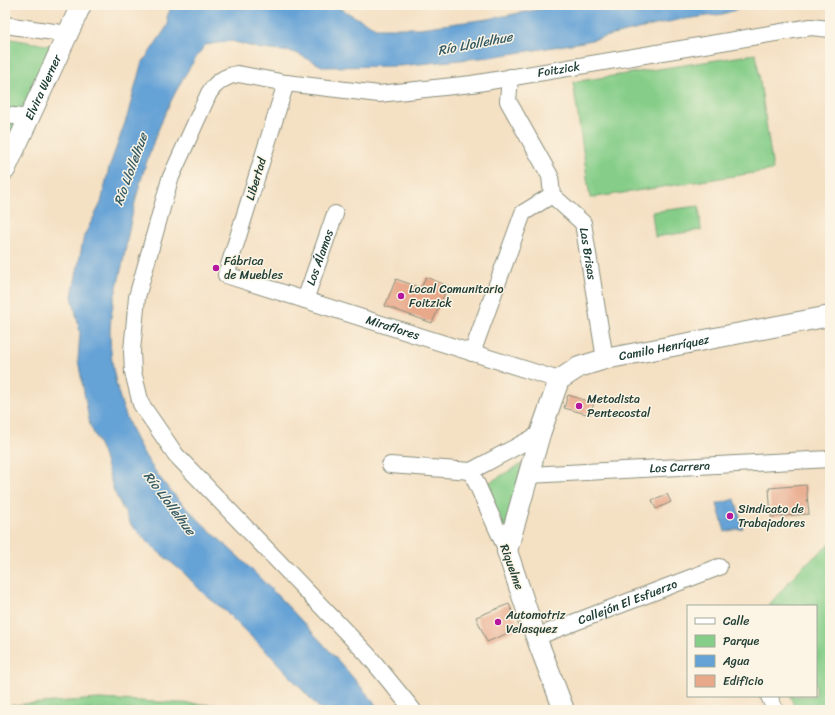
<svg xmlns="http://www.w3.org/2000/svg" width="835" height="715" viewBox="0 0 835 715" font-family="Sriracha,sans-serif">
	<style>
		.green { fill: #85cd88; stroke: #52855e }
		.water { fill: #65a2d6; stroke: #427085 }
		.building { fill: #e8a98b }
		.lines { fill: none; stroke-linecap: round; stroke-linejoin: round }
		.minor-casing { stroke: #8a8e7c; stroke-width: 18 }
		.major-casing { stroke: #8a8e7c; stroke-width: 22 }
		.minor { stroke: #fff; stroke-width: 16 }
		.major { stroke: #fff; stroke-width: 20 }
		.poi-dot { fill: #b5179e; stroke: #fcf5e5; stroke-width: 1.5 }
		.labels { text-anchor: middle; stroke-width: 3; stroke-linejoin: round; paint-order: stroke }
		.street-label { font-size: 12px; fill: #1f3d34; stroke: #fcf5e5 }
		.poi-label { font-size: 12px; fill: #1f3d34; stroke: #fcf5e5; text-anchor: start }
		.water-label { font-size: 13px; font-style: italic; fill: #345b65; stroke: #fcf5e5 }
	</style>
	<rect width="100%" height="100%" fill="#fcf5e5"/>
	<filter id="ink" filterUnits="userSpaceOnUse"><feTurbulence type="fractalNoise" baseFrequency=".025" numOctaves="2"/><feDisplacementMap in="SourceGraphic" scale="8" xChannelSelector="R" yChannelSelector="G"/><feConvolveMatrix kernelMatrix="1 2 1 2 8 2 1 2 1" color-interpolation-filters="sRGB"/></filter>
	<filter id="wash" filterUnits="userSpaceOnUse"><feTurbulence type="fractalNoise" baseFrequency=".012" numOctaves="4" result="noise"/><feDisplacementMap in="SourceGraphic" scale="16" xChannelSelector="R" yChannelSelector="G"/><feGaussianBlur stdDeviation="0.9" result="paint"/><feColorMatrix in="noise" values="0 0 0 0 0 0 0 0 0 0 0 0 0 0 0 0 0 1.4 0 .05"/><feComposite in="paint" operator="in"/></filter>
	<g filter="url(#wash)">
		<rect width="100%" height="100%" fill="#f4e0c3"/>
		<g class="green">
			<polygon points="5,38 58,47 5,163"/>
			<polygon points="756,54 773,170 590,198 573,82"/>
			<polygon points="699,206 701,230 655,237 652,212"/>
			<polygon points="523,463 505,531 485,485"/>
			<polygon points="830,544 830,710 796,710 790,696 816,696 816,606 768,606 802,567"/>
			<polygon points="99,699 278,708 280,710 11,710 11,705"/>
		</g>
		<g class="water">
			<path d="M172 5H333L376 28H419L488 19 562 5H751L723 14 677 20 583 42 535 50 490 57 399 66 324 67 294 52 261 49 231 41 205 45C161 104 137 179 125 252 120 280 109 308 110 337 112 397 137 457 179 500 205 528 235 552 261 579 303 621 343 664 380 710H321L274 659 224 610 204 594 184 573 155 549 131 525 114 491 102 451 90 425 78 360 80 332 72 296 84 236 101 203 109 168 127 117 141 65 168 25 167 17Z"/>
			<polygon points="735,499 743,528 725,532 717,504"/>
		</g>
		<g id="blocks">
			<g class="building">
				<polygon points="426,277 448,286 432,323 385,306 396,279 421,288"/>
				<polygon points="568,395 594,403 590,415 564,408"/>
				<polygon points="806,485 809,514 771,517 769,488"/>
				<polygon points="667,494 671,502 656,509 652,500"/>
				<polygon points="509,604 520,628 487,642 476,617"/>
			</g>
		</g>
	</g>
	<g filter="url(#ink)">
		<use href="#blocks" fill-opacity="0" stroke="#8a8e7c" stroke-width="1"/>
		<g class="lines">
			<g class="minor-casing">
				<g id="minor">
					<polyline points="5,25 68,34"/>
					<path id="s1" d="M510 77 508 101 550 176 552 195 583 223 605 359"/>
					<path id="s2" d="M286 83 226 275 559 380"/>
					<polyline points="5,115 29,118"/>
					<path id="s3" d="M305 300 335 214"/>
					<polyline points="472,353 523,213 552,195"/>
					<polyline points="390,465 471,471 540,434"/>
					<polyline points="471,471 507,551"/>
					<path id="s4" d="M529 475 830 459"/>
					<path id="s5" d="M536 637 719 567"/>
					<polyline points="769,696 775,710"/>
					<path id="s6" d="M413 710 368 655 176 455 141 404 133 372 132 351 137 297 170 179 209 93C216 82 225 76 238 74L286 83 379 94 472 84 811 27 830 29"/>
				</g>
			</g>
			<g class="major-casing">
				<g id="major">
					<path id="s7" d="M5 170 81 5"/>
					<path id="s8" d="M564 710 536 637 507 551 540 434 559 380 579 367 605 359 830 316"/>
				</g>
			</g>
			<use href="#minor" class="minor"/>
			<use href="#major" class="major"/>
		</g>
	</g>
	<g class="poi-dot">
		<circle cx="216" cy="268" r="4"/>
		<circle cx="401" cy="296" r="4"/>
		<circle cx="579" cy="406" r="4"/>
		<circle cx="730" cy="516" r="4"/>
		<circle cx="498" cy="622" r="4"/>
	</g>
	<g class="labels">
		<g class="street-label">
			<text dy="4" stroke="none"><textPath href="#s6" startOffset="1095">Foitzick</textPath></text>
			<text dy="4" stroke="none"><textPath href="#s7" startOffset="91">Elvira Werner</textPath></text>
			<text transform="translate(256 179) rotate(-73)" y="4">Libertad</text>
			<text dy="4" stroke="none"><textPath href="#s1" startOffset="202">Las Brisas</textPath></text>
			<text dy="4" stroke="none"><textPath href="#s3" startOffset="45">Los Álamos</textPath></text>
			<text dy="4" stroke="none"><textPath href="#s2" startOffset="376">Miraflores</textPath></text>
			<text dy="4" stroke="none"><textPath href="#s8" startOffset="459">Camilo Henríquez</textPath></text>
			<text dy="4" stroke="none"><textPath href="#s4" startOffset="151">Los Carrera</textPath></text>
			<text transform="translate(512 567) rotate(70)" y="4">Riquelme</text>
			<text dy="4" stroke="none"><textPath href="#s5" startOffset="98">Callejón El Esfuerzo</textPath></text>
		</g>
		<g class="poi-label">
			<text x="224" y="265">Fábrica<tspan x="224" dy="14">de Muebles</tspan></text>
			<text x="409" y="293">Local Comunitario<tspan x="409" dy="14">Foitzick</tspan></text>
			<text x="587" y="403">Metodista<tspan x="587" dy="14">Pentecostal</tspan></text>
			<text x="738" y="513">Sindicato de<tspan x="738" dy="14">Trabajadores</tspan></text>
			<text x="506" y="619">Automotriz<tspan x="506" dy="14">Velasquez</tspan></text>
		</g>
		<g class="water-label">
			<text transform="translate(475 43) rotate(-11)" y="5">Río Llollelhue</text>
			<text transform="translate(130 169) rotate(-70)" y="5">Río Llollelhue</text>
			<text transform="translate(170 503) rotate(53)" y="5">Río Llollelhue</text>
		</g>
	</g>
	<rect width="835" height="715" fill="none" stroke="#fcf5e5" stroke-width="20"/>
	<rect x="687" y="605" width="130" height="92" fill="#fcf5e5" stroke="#a4ab9e"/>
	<rect x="695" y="618" width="20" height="6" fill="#ffffff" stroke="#a4ab9e"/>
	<text x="723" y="625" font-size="12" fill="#1f3d34">Calle</text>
	<rect x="695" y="635" width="20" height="12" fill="#85cd88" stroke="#a4ab9e"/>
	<text x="723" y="645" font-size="12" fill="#1f3d34">Parque</text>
	<rect x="695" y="655" width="20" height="12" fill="#65a2d6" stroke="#a4ab9e"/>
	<text x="723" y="665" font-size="12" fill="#1f3d34">Agua</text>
	<rect x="695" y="675" width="20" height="12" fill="#e8a98b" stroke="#a4ab9e"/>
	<text x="723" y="685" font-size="12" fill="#1f3d34">Edificio</text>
</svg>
